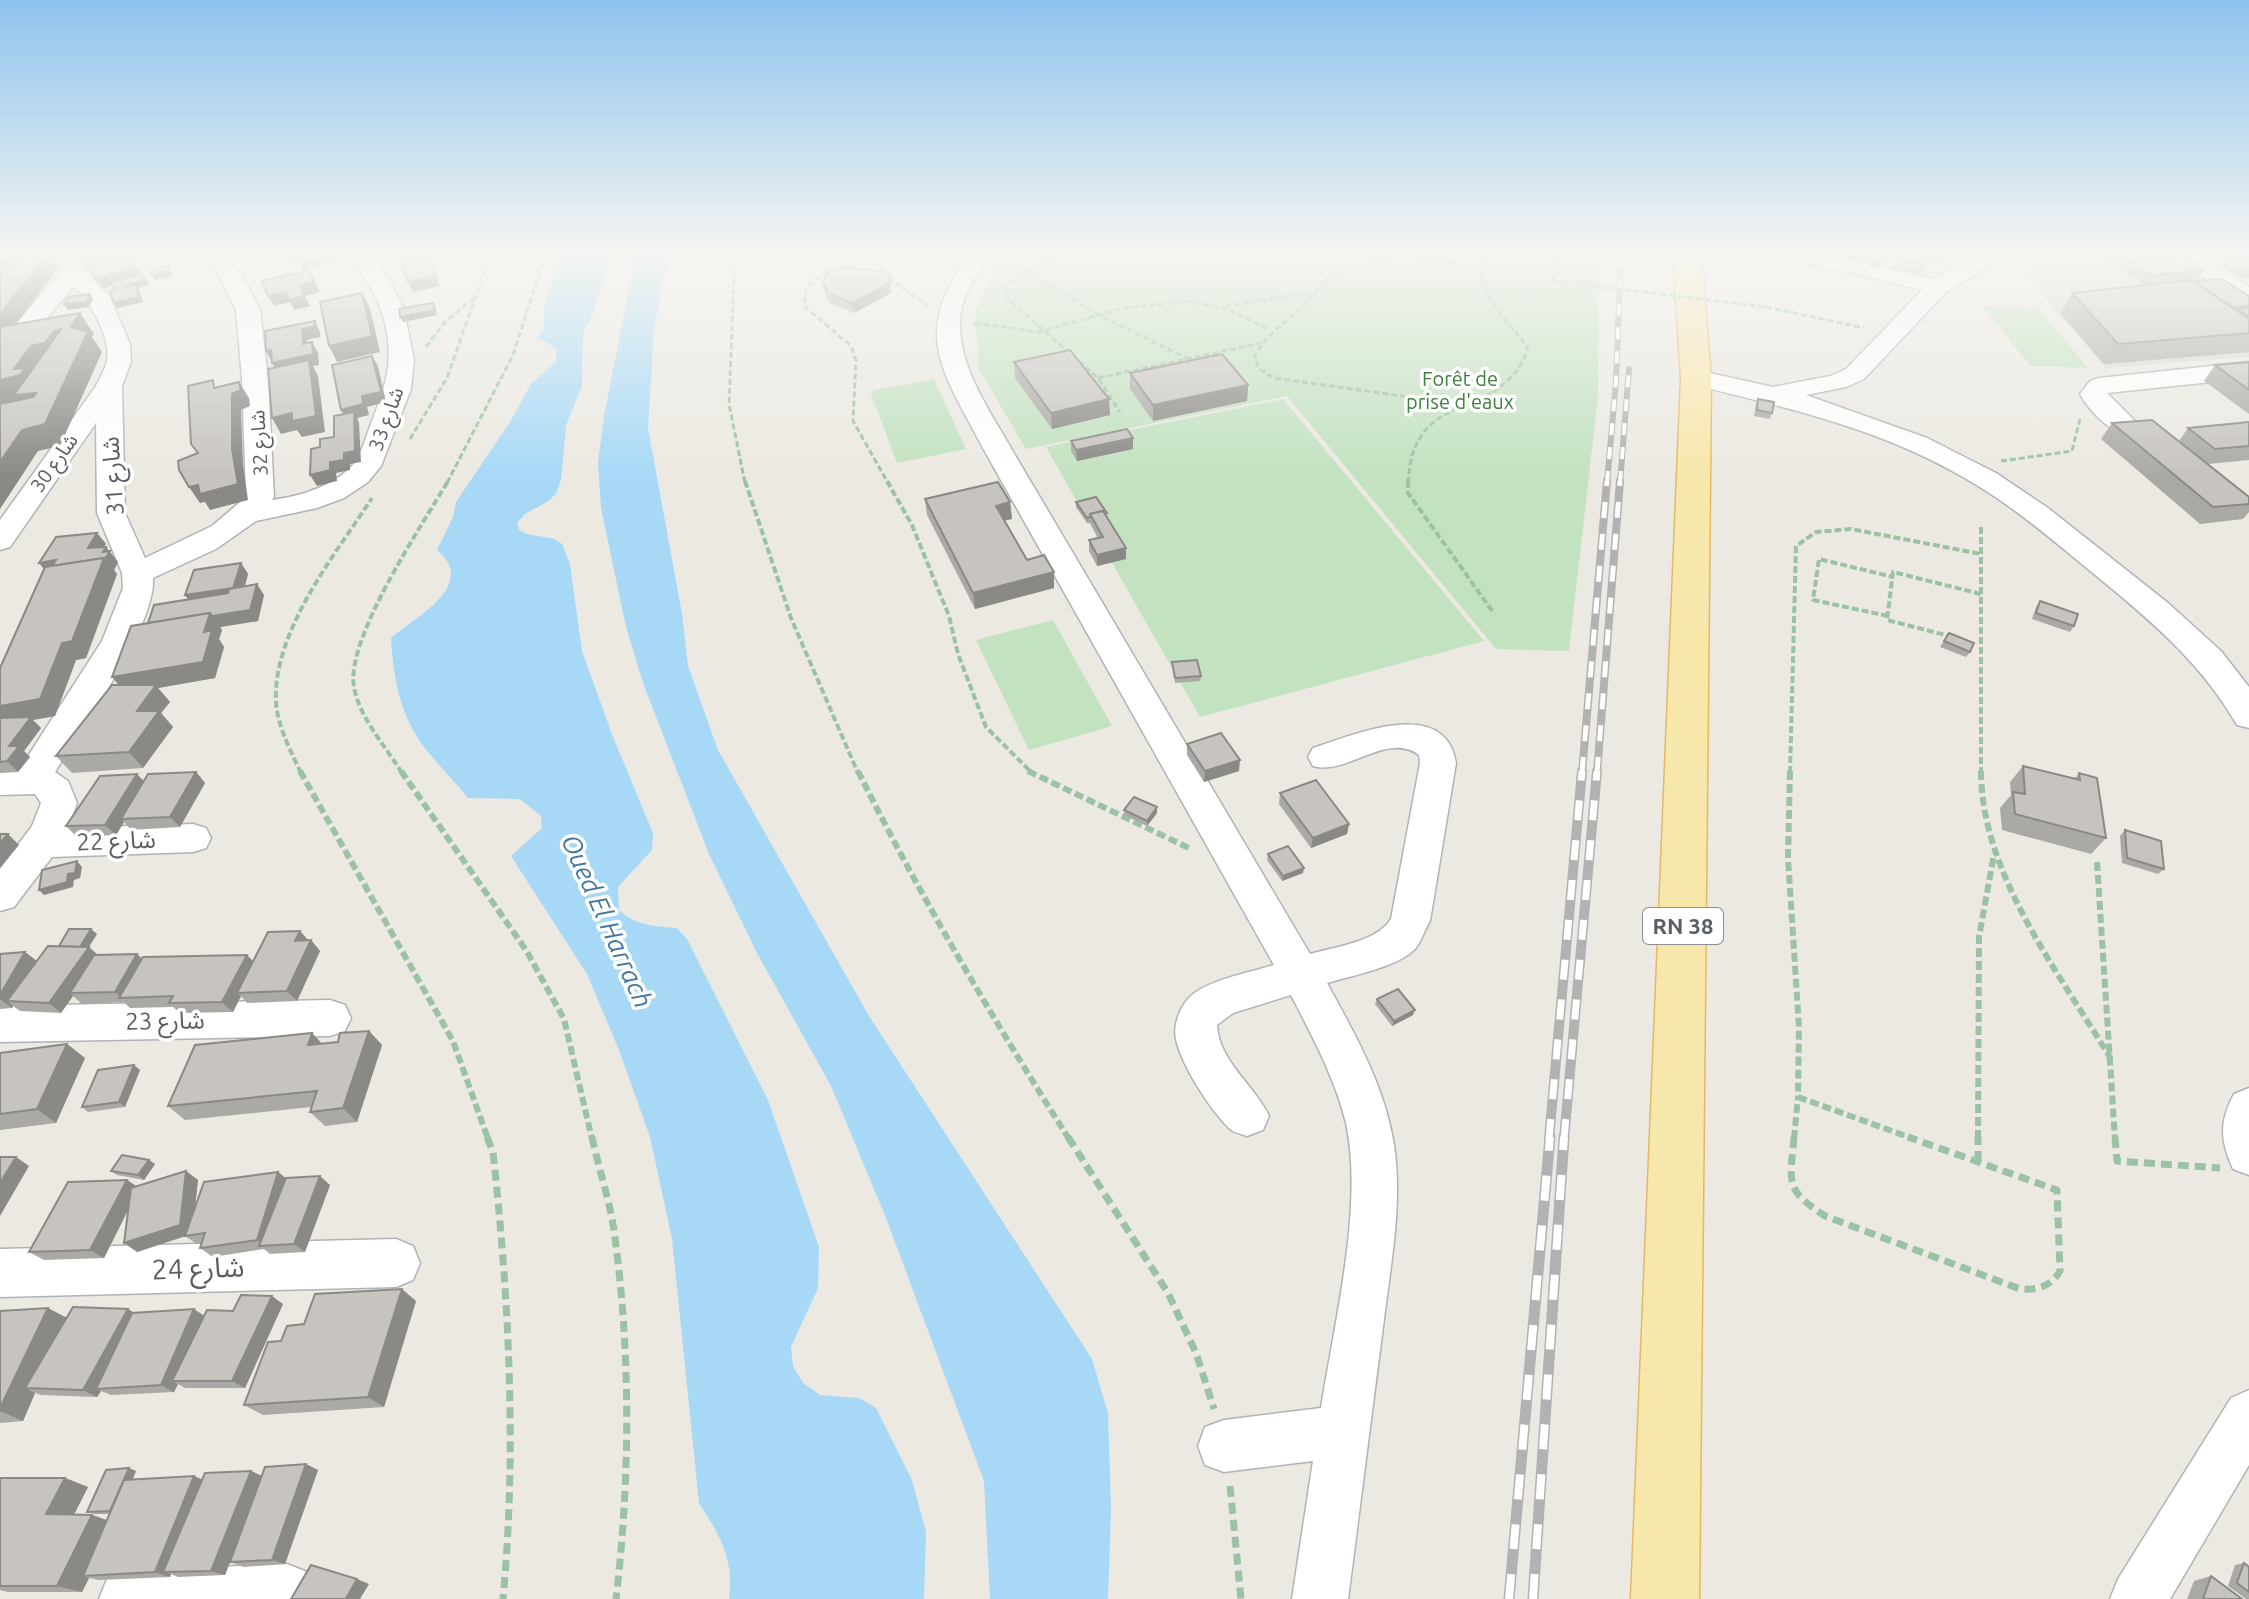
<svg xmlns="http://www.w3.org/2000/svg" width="2249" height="1599" viewBox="0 0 2249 1599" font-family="Ubuntu,'Noto Sans Arabic',sans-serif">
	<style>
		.education { fill: #dcd8d0 }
		.green { fill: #c2e2c0 }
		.water { fill: #a7d9f7 }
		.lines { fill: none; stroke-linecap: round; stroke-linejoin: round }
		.minor-casing { stroke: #b0b3b6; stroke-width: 3 }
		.major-casing { stroke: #e5b862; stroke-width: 3 }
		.path-far3 { stroke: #9ac2a3; stroke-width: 3; stroke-dasharray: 6 3; stroke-linecap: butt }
		.path-far2 { stroke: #9ac2a3; stroke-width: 4; stroke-dasharray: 7 3; stroke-linecap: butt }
		.path-far1 { stroke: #9ac2a3; stroke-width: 6; stroke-dasharray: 9 4; stroke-linecap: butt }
		.path { stroke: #9ac2a3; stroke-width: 7; stroke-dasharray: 11 6; stroke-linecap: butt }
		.minor { fill: #fff; fill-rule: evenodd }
		.major { fill: #f8e7ab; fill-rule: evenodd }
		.rail-far3-casing { stroke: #b1b2b2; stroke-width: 6 }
		.rail-far2-casing { stroke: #b1b2b2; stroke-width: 8 }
		.rail-far1-casing { stroke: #b1b2b2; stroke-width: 10 }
		.rail-casing { stroke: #b1b2b2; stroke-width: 11 }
		.rail-far3 { stroke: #fff; stroke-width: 4; stroke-dasharray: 12; stroke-linecap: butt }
		.rail-far2 { stroke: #fff; stroke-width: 5; stroke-dasharray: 16; stroke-linecap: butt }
		.rail-far1 { stroke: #fff; stroke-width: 7; stroke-dasharray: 20; stroke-linecap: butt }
		.rail { stroke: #fff; stroke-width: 8; stroke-dasharray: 25; stroke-linecap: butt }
		.path-bridge { stroke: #9ac2a3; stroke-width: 3; stroke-dasharray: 6 3; stroke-linecap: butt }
		.wall { fill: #aba9a5 }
		.shaded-wall { fill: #8b8986 }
		.building { fill: #c7c4c0; stroke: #8b8986; stroke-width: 2 }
		.labels { text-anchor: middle; stroke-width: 7; stroke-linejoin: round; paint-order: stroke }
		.far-park-label { font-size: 20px; fill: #3c803b; stroke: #fff }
		.far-street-label { font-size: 20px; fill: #5a5e62; stroke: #fff }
		.shield { fill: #fff; stroke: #8c8e91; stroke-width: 2 }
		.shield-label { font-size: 22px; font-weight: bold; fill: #5a5e62 }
		.street-label { font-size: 24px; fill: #5a5e62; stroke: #fff }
		.water-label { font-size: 26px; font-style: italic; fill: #43769f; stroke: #fff }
		.near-street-label { font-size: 28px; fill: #5a5e62; stroke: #fff }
	</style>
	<rect width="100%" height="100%" fill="#ece9e2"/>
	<polygon class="education" points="2028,253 2168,253 2249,307 2249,357 2105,368 2029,280 2023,267"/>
	<g class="green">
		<polygon points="1006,253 1599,253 1598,396 1569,651 1496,649 1287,396 1026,449 979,369 975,312 1001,257"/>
		<polygon points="1983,306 2037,307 2088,368 2030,366"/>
		<polygon points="934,379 966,449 897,463 870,391"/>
		<polygon points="1283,399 1484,641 1200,717 1046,447"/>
		<polygon points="1053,620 1112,726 1029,750 976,640"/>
	</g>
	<g class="water">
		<path d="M561 253H612L593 313 583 334 582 386 566 425 561 480 556 494 547 502 525 514 517 523 519 530 527 534 555 539 562 544 570 564 582 651 613 737 653 833 652 850 618 887 619 910C636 926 655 926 677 928L687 939 768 1100 819 1247 818 1288 791 1347 793 1366 803 1383 820 1395 859 1398 876 1408 912 1480 926 1532 924 1599H729C735 1562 719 1533 699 1503L672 1239 650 1137 619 1050 587 974 511 856 542 828 541 816 520 799 468 798C453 779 426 753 416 735 398 706 393 671 391 638 415 617 479 585 437 550L453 517 456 502 510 422 531 384 556 361 557 349 537 337 544 329V308Z"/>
		<polygon points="636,253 668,253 654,331 648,428 682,614 688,666 718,750 869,1016 1092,1359 1108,1413 1111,1507 1108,1599 990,1599 984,1481 886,1218 831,1086 757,953 709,854 643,683 626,627 601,508 598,463 604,416"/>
	</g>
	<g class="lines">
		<g class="minor-casing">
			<g id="minor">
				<path d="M53 253H75L83 269 110 297 130 344 131 362 122 386 125 513 145 558 212 526 246 497 242 378 236 310 219 275 200 253H223L240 272 260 310 268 378 274 497 272 500C300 496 329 488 350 468 360 458 364 442 369 429 386 385 397 358 381 310 374 288 359 272 347 253H370L389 279 404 310 414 360 411 389 381 466 368 482 344 498 317 508 256 521 216 549 153 578C156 626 81 729 55 772L68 781 77 803 68 828 193 824 206 828 211 838 206 848 193 852 52 857 14 907 0 911V869L32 826 41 803 35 794 0 795V769L21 767 102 641 123 588 122 573 97 513 96 423 10 547 0 550V520L96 386C100 378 105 369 107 361 111 336 90 302 74 286L9 364 0 366V343L61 271Z"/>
				<path d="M971 253H993C981 270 967 286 962 306 951 358 988 407 1012 450L1310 954C1334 947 1377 942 1391 919L1420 763 1419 755C1387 731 1347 776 1313 766L1308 757 1313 748C1353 735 1445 695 1456 763L1430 921C1425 929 1421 942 1415 949 1398 967 1350 976 1327 983 1355 1034 1385 1087 1394 1145 1403 1205 1390 1268 1383 1327 1371 1418 1360 1508 1348 1599H1292L1313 1461 1224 1472 1205 1465 1198 1446 1205 1427 1224 1420 1321 1408C1334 1324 1364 1206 1346 1123 1335 1078 1312 1036 1291 995L1233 1013 1217 1025C1219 1062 1254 1084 1269 1116L1263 1130 1247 1136C1242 1134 1234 1133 1230 1129 1211 1111 1181 1065 1176 1039 1173 1026 1179 1009 1188 999 1203 981 1252 972 1274 965L984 450C943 371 909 334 971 253Z"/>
				<path d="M1786 253H1823L1935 279 1979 253H2005L2002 258 1946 292 1864 379 1846 387 1806 395 1927 438 1996 473 2048 508 2168 603 2221 651 2249 687V728L2237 725C2203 666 2157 626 2105 583 2069 554 2033 522 1994 496 1895 431 1799 411 1687 383L1683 378 1687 373 1696 370 1773 387 1830 376 1846 369 1922 290 1789 258Z"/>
				<polygon points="2169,253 2195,253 2249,287 2249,304 2241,302"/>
				<path d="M2249 362V378L2107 393 2143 429 2139 435C2117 440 2090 413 2080 394L2090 381 2099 378Z"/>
				<polygon points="330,1000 345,1005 351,1018 345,1031 330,1036 0,1042 0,1006"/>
				<path d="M2249 1088V1175L2233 1169C2220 1140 2219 1122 2234 1094Z"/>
				<polygon points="396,1239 413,1246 420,1263 413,1280 396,1287 0,1297 0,1249"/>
				<polygon points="2249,1390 2249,1465 2170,1599 2110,1599 2118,1579 2231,1398"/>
				<polygon points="287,1564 307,1572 315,1592 312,1599 99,1599 107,1579 127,1571"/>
			</g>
		</g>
		<g class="major-casing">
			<polygon id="major" points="1673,253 1701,253 1711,378 1699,1599 1631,1599 1681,378"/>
		</g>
		<g class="path-far3">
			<polyline points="735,253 729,404 745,483"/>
			<polyline points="853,253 877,263 893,281 928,306"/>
			<polyline points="878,253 820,276 806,288 804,306 851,346 856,361 853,421 888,483"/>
			<path d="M1070 253C1047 262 1016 268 1005 292L1007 298 1098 378 1120 412"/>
			<polyline points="1026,270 1099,315 1188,359"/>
			<polyline points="1553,281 1558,253"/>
			<polyline points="1225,306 1314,292"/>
			<polyline points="1766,307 1865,328"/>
			<polyline points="974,323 1039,332 1123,308 1188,301 1228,309 1270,330"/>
			<polyline points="426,347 444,323 475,297"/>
			<polyline points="1098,378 1261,343"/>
			<path d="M1449 410 1402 396 1274 378 1258 368 1255 356C1266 334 1284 324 1301 308 1311 299 1316 287 1326 280 1366 250 1431 260 1477 267"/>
			<polyline points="410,439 447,378 491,253"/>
			<polyline points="2001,461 2072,451 2080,419"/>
			<polyline points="447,483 513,355 546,253"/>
			<path d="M1408 483C1413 383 1501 426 1528 348 1507 317 1472 295 1484 253"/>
		</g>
		<g class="path-far2">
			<polyline points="745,481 791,618 858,773"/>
			<polyline points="887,481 912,525 949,616 958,654 986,727 1032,773"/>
			<polyline points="1408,481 1408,493 1493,612"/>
			<polyline points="1981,527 1981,773"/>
			<polyline points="1888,616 1813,600 1819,559 1893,577"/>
			<polyline points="1953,637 1887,620 1893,572 1981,594"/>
			<path d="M301 773C291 752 278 727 276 703 272 632 335 555 372 498"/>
			<path d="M402 773C386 747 359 717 354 687 345 639 423 524 448 481"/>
			<polyline points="1790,773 1796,546 1816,532 1851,529 1981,554"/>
		</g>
		<g class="path-far1">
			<polyline points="300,771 453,1041 488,1139"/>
			<polyline points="401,771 526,950 564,1019 592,1139"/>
			<path d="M858 771C921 898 993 1019 1069 1139"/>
			<polyline points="1028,771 1191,849"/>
			<polyline points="1790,771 1788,858 1799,1027 1798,1097"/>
			<path d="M1981 771C1981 874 2060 974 2111 1059"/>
			<polyline points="2097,862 2115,1139"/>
			<polyline points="1798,1097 1914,1139"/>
			<polyline points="1794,1139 1798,1097"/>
			<polyline points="1978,1139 1979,937 1994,854"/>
		</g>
		<g class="path">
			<path d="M487 1137 493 1152C509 1300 517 1450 503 1599"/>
			<path d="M592 1137C599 1170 611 1204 615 1238 631 1357 630 1480 616 1599"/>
			<polyline points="1068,1137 1168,1293 1196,1353 1214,1409"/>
			<path d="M1794 1137C1790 1183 1784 1189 1825 1216L2020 1289C2038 1290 2050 1287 2060 1271L2057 1190 1908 1137"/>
			<polyline points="2115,1137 2117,1161 2220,1168"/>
			<polyline points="1978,1162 1978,1137"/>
			<polyline points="1230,1486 1241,1599"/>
		</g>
		<use href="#minor" class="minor"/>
		<use href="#major" class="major"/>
		<g class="rail-far3-casing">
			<g id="rail-far3">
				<polyline points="1607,483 1616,381 1621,253"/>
				<polyline points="1620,483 1629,369"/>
			</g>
		</g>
		<g class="rail-far2-casing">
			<g id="rail-far2">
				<polyline points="1582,773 1607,481"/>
				<polyline points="1597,773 1620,481"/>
			</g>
		</g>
		<g class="rail-far1-casing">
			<g id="rail-far1">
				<polyline points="1549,1139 1582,771"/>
				<polyline points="1564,1139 1597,771"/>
			</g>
		</g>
		<g class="rail-casing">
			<g id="rail">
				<polyline points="1509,1599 1550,1137"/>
				<polyline points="1533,1599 1564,1137"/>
			</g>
		</g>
		<use href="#rail-far3" class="rail-far3"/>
		<use href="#rail-far2" class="rail-far2"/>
		<use href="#rail-far1" class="rail-far1"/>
		<use href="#rail" class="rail"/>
		<g class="path-bridge">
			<polyline points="487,263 655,253"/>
			<polyline points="1553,281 1766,307"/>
		</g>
	</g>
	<g class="wall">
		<polygon points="76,253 136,267 149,284 138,288 143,302 117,308 114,290 112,286 103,289"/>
		<polygon points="282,253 336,253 340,259 304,270 295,258 287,260"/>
		<polygon points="1815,253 1870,253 1862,264"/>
		<polygon points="1898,253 1945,253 1939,263 1930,260 1920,276 1892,269"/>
		<polygon points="2110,253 2176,253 2204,270 2197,281 2192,281 2249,296 2249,352 2104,364 2060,313 2072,293 2145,285 2106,260"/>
		<polygon points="2203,253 2249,253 2249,278 2241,278 2221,266 2229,254 2207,255"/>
		<polygon points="1867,259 1888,259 1878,268 1864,264"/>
		<polygon points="889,275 891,292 884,297 854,313 830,303 825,293 823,283"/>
		<polygon points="1014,362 1109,399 1110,415 1052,429 1015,378"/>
		<polygon points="2249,362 2249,414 2204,381 2215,365"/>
		<polygon points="1130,373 1248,385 1247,401 1153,421 1130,389"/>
		<polygon points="1758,399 1772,413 1770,419 1754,416 1756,404"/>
		<polygon points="2249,422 2249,460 2208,464 2249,497 2249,512 2243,519 2200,524 2101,439 2112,423 2179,441 2188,428"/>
		<polygon points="1133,438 1133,449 1077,461 1071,451 1071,441"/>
		<polygon points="925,499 1010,502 1012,519 1005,520 1027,560 1054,572 1054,588 975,609 927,515"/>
		<polygon points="1076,502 1107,513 1107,518 1126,559 1097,566 1089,551 1089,540 1098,538 1090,523 1087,523 1076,507"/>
		<polygon points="97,533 106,544 104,547 106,547 118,562 114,570 117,574 86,658 76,660 55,716 33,720 41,728 24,751 30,757 18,772 0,773 0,668"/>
		<polygon points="241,563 248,574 245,586 264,595 258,621 220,627 222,630 219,639 224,647 215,678 158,688 170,702 161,713 173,727 143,768 72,773 56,756 119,685 148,623 189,600 185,595"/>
		<polygon points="2040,601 2074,626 2070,632 2032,619 2036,607"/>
		<polygon points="1949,633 1970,652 1966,657 1940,647"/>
		<polygon points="1172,662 1201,676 1200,681 1175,683"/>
		<polygon points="1187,744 1239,771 1204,782 1187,755"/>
		<polygon points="2023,766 2074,779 2079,773 2106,838 2091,854 2002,830 2000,808 2011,795 2010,782"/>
		<polygon points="196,772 205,783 180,827 131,830 124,822 116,835 77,837 66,826 137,774 144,781"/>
		<polygon points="1280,793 1349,824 1347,834 1311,848 1279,804"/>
		<polygon points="1157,807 1157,813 1147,826 1124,815 1124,810"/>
		<polygon points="2125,830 2164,869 2158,874 2122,863 2120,836"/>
		<polygon points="1268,854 1303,873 1282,881 1267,860"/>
		<polygon points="300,931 308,941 311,940 320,951 297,1001 247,1003 241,996 233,1012 180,1013 173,1007 130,1008 124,1002 82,1004 73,996 61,1013 20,1011 13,1006 12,1008 0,1009 0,954 25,952 37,961 59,946 97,934 89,947 98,955 142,959 253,961"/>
		<polygon points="1377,999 1413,1015 1392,1026 1375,1004"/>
		<polygon points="369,1031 382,1045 357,1122 325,1126 310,1112 311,1107 185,1120 168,1106 312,1033 322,1044 338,1042"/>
		<polygon points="67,1044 85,1058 56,1123 0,1130 0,1053"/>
		<polygon points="140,1070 125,1107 88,1112 82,1107"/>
		<polygon points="149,1160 155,1164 144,1180 117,1175 111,1171"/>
		<polygon points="186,1171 198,1180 195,1207 278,1172 286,1178 330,1185 305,1252 270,1254 264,1249 213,1257 200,1248 202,1244 197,1244 185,1236 137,1252 128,1210 104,1258 44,1260 29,1252 127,1180 136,1186"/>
		<polygon points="416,1301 384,1407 263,1415 244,1405 281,1341 304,1324"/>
		<polygon points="283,1304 245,1388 185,1388 178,1384 174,1392 111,1395 101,1391 97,1397 41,1395 35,1393 23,1421 0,1423 0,1311 67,1317 134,1313 204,1316"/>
		<polygon points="318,1470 285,1564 244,1567 230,1562 225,1575 178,1577 171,1574 170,1577 99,1580 89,1578 82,1592 8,1592 0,1590 0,1586 65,1478 88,1487 74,1515 92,1515 107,1520 110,1514 95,1514 87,1512 136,1471 133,1479 194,1476 202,1480 251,1471 262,1476"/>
		<polygon points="2244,1563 2249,1567 2249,1599 2246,1599 2228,1586 2235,1565"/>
		<polygon points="2211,1576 2242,1599 2187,1599 2194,1581"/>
	</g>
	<g class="shaded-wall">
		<polygon points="29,253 56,253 52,259 58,268 0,345 0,255"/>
		<polygon points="284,253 292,253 295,258 287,260"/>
		<polygon points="323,253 336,253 340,259 304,270 299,259"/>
		<polygon points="426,253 440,286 413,292 408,282"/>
		<polygon points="1891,254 1888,259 1878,268 1881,263"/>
		<polygon points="168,266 173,276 155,280 152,275"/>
		<polygon points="136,267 143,277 110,283 112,286 103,289 96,279"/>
		<polygon points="309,270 320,292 305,296 310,306 294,310 290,302 274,306 268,296 300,286"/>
		<polygon points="889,275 891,292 884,297 854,313 852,303"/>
		<polygon points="146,279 149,284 138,288 143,302 117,308 114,303 125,286"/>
		<polygon points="362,293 370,308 380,352 337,362 329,346"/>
		<polygon points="90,294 93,299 89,307 68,310 64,304"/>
		<polygon points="433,303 437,315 403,322 400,317"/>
		<polygon points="80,313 94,334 92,337 102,352 60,446 38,451 0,509 0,462 30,416 17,400 16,400 0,423 0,380 14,369 31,346 54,331 71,327"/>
		<polygon points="315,321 320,332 320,337 307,340 309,355 303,344 302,329"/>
		<polygon points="312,342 318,353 319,365 313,366 318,376 325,432 302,437 297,430 281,434 272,418 278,374 272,363"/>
		<polygon points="271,350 272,362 266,351"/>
		<polygon points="372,356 378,366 386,402 367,407 369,415 357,418 359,423 361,462 350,464 350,470 336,473 337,481 317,486 310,475 330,462 346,420 341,410 362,396"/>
		<polygon points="239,382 249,398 250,406 241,410 243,465 248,500 210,510 205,502 200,503 189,487 232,449 232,394"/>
		<polygon points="1248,385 1247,401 1153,421 1153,405"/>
		<polygon points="1109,399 1110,415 1052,429 1051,413"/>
		<polygon points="1133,438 1133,449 1077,461 1076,450"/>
		<polygon points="1010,502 1012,519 998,522 996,506"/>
		<polygon points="97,533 106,544 96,559 88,548"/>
		<polygon points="106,547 118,562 114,570 117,574 86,658 76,660 55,716 33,720 41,728 24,751 30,757 18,772 7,761 0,726 0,706 62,643"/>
		<polygon points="1126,548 1126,559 1097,566 1097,555"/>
		<polygon points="56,560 48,574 39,563"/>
		<polygon points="241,563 248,574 241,599 193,606 185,595"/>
		<polygon points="1054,572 1054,588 975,609 973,593"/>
		<polygon points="257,584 264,595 258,621 220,627 222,630 219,639 224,647 215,678 158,688 170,702 161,713 173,727 143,768 129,752 126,694 112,677 204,632 210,613"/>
		<polygon points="1240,760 1239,771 1204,782 1205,771"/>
		<polygon points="196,772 205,783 180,827 170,817"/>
		<polygon points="137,774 147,785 121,819 124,822 116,835 105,825"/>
		<polygon points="1157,807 1157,813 1147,826 1147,821"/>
		<polygon points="1349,824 1347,834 1311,848 1313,838"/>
		<polygon points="8,834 19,845 0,868 0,843"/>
		<polygon points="77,861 82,867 80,878 74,880 73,887 44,895 39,890"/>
		<polygon points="1304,868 1303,873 1282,881 1283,876"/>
		<polygon points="91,929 97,934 86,951 89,947 101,958 70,993 73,996 61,1013 49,1003 79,948"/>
		<polygon points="300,931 309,941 295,941"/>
		<polygon points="311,940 320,951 297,1001 287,991"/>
		<polygon points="25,952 38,962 7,1001 13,1006 12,1008 0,999 0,995"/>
		<polygon points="137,954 148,964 122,998 115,992"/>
		<polygon points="247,955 257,965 237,993 241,996 233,1012 222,1002"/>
		<polygon points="1415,1010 1413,1015 1392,1026 1394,1021"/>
		<polygon points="369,1031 382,1045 357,1122 343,1108"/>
		<polygon points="312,1033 326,1048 308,1045"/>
		<polygon points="67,1044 85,1058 56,1123 37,1109"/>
		<polygon points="134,1065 140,1070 125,1107 119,1102"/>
		<polygon points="16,1157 29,1166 0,1216 0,1183"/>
		<polygon points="149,1160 155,1164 144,1180 138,1175"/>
		<polygon points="186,1171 198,1180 192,1234 137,1252 124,1243"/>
		<polygon points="278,1172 289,1181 263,1245 257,1240"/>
		<polygon points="320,1176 330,1185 305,1252 294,1244"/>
		<polygon points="127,1180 139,1188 104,1258 90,1250"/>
		<polygon points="402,1289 416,1301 384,1407 368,1397"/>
		<polygon points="272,1296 283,1304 245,1388 232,1381"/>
		<polygon points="48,1308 69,1319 25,1388 35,1393 23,1421 0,1411 0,1408"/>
		<polygon points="128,1309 141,1317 96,1389 101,1391 97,1397 83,1390"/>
		<polygon points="194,1309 206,1317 172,1381 178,1384 174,1392 161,1385"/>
		<polygon points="306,1464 318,1470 285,1564 272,1560"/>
		<polygon points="129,1468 136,1471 118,1513 110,1511"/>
		<polygon points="251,1471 264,1477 225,1575 211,1571"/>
		<polygon points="194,1476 208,1482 163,1572 171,1574 170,1577 155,1572"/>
		<polygon points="65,1478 88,1487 70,1522 46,1514"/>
		<polygon points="92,1515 115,1523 83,1576 89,1578 82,1592 57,1586"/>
		<polygon points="357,1579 369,1584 360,1599 346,1599"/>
	</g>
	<g class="building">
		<polygon points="0,253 29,253 0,255"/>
		<polygon points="48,253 0,314 0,267 11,266 16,259"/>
		<polygon points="76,253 125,253 136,267 96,279"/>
		<polygon points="293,253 323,253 299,259"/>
		<polygon points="397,253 426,253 436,276 408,282"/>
		<polygon points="1874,253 1885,253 1891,254 1881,263 1867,259"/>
		<polygon points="1899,253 1925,253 1933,255 1925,266 1897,258"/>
		<polygon points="2117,253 2176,253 2204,270 2152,276"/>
		<polygon points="2235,253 2249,253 2249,262"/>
		<polygon points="168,266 170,271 152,275 151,271"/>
		<polygon points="841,267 882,271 889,275 890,281 883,287 852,303 828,293 823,283 827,273"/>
		<polygon points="309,270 314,282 300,286 304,296 289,300 286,292 268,296 262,281"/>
		<polygon points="140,274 146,279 125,286 136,285 139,297 114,303 110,291 116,289 110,283"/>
		<polygon points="2222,279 2249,296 2249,306 2234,308 2194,281"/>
		<polygon points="2191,280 2249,319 2249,333 2118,344 2072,293"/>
		<polygon points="362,293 372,336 329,346 320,302"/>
		<polygon points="90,294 86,302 64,304 69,297"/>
		<polygon points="433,303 435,310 400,317 399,309"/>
		<polygon points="2249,308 2249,317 2238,309"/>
		<polygon points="80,313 71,327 88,332 45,424 22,430 0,462 0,404 33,397 36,393 14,395 61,329 54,331 45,343 31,346 14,369 25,368 20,375 0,380 0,327"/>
		<polygon points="315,321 315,326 302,329 303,344 312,342 313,354 272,363 271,350 266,351 265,331"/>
		<polygon points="1070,350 1109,399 1051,413 1014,362"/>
		<polygon points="1222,354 1248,385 1153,405 1130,373"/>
		<polygon points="372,356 381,392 362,396 363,404 341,410 332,365"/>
		<polygon points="309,360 316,416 292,421 292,413 272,418 268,369"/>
		<polygon points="2249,362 2249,390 2215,365"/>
		<polygon points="213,380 214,388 239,382 241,390 232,394 232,449 238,484 200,494 198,485 189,487 179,470 178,461 198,453 191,444 188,386"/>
		<polygon points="1758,399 1774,402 1772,413 1757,410"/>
		<polygon points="354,412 355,451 344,453 344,460 330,462 330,470 310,475 311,449 320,447 320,439 334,437 334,416"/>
		<polygon points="2152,420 2249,497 2249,504 2213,507 2112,423"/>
		<polygon points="2249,422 2249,446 2215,449 2188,428"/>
		<polygon points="1127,429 1133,438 1076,450 1071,441"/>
		<polygon points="998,482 1010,502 996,506 1027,560 1044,555 1054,572 973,593 925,499"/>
		<polygon points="1096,497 1107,513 1104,513 1103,511 1090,514 1090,517 1087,518 1076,502"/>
		<polygon points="1103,511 1126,548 1097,555 1089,540 1103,537 1090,514"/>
		<polygon points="97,533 88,548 106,547 103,552 110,551 105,559 104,558 52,566 56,560 39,563 56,537"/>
		<polygon points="104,558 72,641 62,643 40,699 0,706 0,668 45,567"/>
		<polygon points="241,563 233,588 185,595 194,570"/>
		<polygon points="257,584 250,610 212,616 210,613 148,623 154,605 228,593 229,589"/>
		<polygon points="2040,601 2078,614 2074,626 2036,613"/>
		<polygon points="210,613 204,632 212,630 203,662 112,677 131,626"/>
		<polygon points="1949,633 1974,643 1970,652 1944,641"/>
		<polygon points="1197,660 1201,676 1175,678 1172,662"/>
		<polygon points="112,685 156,685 137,711 159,711 129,752 56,756"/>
		<polygon points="31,717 9,746 19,746 7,761 0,762 0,718"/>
		<polygon points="1221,733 1240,760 1205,771 1187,744"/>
		<polygon points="2023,766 2080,780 2079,773 2097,778 2106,838 2015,814 2013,792 2025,794"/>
		<polygon points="196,772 170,817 121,819 148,774"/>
		<polygon points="137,774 105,825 66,826 100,776"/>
		<polygon points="1316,780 1349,824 1313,838 1280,793"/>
		<polygon points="1134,797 1157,807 1147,821 1124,810"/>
		<polygon points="2125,830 2161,841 2164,869 2127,858"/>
		<polygon points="0,834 8,834 0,843"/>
		<polygon points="1288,846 1304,868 1283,876 1268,854"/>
		<polygon points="77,861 75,873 68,874 67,882 39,890 42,870"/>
		<polygon points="69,929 91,929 80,947 59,946"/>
		<polygon points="300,931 295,941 311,940 287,991 237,993 268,932"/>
		<polygon points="48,946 89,947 49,1003 7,1001"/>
		<polygon points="25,952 0,995 0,954"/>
		<polygon points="137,954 115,992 70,993 94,955"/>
		<polygon points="247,955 222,1002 169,1003 173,996 119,998 143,957"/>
		<polygon points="1398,989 1415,1010 1394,1021 1377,999"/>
		<polygon points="369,1031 343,1108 310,1112 317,1091 168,1106 195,1045 312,1033 308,1045 338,1042 340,1033"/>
		<polygon points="67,1044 37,1109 0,1114 0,1053"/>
		<polygon points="134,1065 119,1102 82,1107 98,1070"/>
		<polygon points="122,1155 149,1160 138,1175 111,1171"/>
		<polygon points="0,1157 16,1157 0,1183"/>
		<polygon points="186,1171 180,1225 124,1243 131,1188"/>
		<polygon points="278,1172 257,1240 200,1248 205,1233 185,1236 204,1182"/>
		<polygon points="320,1176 294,1244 259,1246 286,1178"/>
		<polygon points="127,1180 90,1250 29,1252 68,1182"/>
		<polygon points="402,1289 368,1397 244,1405 268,1342 281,1341 287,1326 304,1324 315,1294"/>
		<polygon points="241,1295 272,1296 232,1381 172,1381 207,1310 233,1311"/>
		<polygon points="73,1307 128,1309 83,1390 25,1388"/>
		<polygon points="48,1308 0,1408 0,1311"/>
		<polygon points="194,1309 161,1385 96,1389 132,1313"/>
		<polygon points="306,1464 272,1560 230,1562 265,1467"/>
		<polygon points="129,1468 110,1511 87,1512 106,1470"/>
		<polygon points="251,1471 211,1571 163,1572 205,1473"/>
		<polygon points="194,1476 155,1572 83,1576 124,1480"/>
		<polygon points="0,1478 65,1478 46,1514 92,1515 57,1586 0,1586"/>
		<polygon points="2244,1563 2249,1567 2249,1592 2237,1583"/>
		<polygon points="311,1565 357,1579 346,1599 291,1599"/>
		<polygon points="2211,1576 2242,1599 2203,1599"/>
	</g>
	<linearGradient id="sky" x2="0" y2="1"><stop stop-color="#8ec3ee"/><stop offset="0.53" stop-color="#f6f5f2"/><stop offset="1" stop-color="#f6f5f2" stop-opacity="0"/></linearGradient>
	<rect width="2249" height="477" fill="url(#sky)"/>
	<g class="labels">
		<g class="far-park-label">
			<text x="1460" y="386">Forêt de<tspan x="1460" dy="23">prise d'eaux</tspan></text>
		</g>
		<g class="far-street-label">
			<text transform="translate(386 419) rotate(-70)" y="7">شارع 33</text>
			<text transform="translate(259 443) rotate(-93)" y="7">شارع 32</text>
			<text transform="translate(54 463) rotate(-55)" y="7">شارع 30</text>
		</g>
		<rect class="shield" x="1643" y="908" width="80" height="36" rx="6"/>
		<g class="shield-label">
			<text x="1683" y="934">RN 38</text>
		</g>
		<g class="street-label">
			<text transform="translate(113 476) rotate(-94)" y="8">شارع 31</text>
			<text transform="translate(116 841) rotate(-2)" y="8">شارع 22</text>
			<text transform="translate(165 1021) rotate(-1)" y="8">شارع 23</text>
		</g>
		<g class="water-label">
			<text transform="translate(607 921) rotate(66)" y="9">Oued El Harrach</text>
		</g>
		<g class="near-street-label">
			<text transform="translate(198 1268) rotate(-2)" y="10">شارع 24</text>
		</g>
	</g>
</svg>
